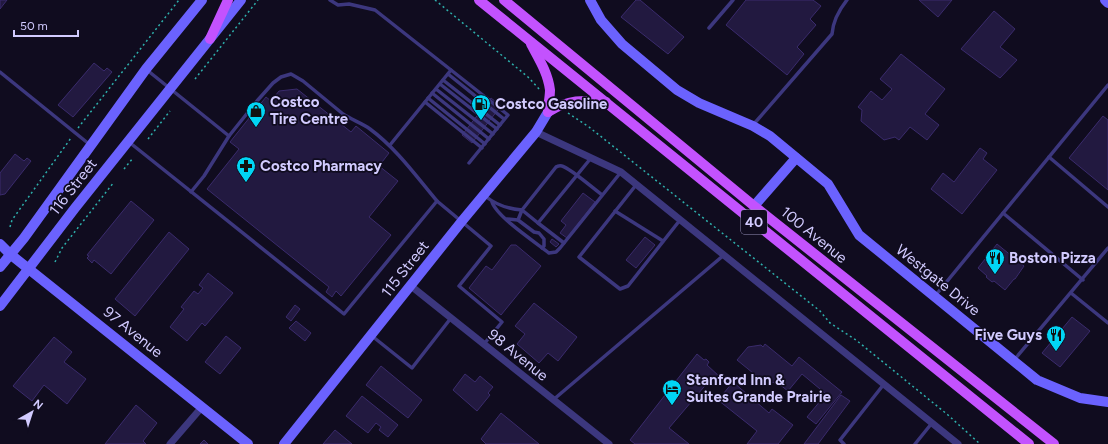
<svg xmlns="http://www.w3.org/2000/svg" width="1108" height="444" viewBox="0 0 1108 444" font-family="Figtree,sans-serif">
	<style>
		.building { fill: #221940; stroke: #3a2b6c }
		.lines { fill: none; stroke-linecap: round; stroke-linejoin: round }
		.path { stroke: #2eb0ac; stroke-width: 1.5; stroke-dasharray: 2 3; stroke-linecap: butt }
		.lane { stroke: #3c377e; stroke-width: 3.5 }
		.street { stroke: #3c377e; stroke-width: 7 }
		.secondary { stroke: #6b62fe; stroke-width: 10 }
		.primary { stroke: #c352fe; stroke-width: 10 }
		.labels { text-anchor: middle; stroke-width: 3.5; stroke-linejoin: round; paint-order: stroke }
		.shield { fill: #100c1f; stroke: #9892bc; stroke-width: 1 }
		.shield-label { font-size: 14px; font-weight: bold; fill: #d2cbff }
		.poi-label { font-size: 15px; font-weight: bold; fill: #d2cbff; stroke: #100c1f; text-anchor: start }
		.street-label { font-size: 15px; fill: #d2cbff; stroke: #100c1f }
	</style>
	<rect width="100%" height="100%" fill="#100c1f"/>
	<g class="building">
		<polygon points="0,0 7,0 0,9"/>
		<polygon points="636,0 640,0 684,37 668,54 621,17"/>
		<polygon points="746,0 813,0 821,6 810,19 816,25 797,47 804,54 787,75 726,25"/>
		<polygon points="919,0 952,0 938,17"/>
		<polygon points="994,11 1015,29 1000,47 1017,60 1000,78 961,49"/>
		<polygon points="901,54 945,89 925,114 939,125 927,140 910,127 899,140 895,137 884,140 861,121 862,110 858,107 871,91 882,100 892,89 880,79"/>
		<polygon points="94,63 104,71 107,68 112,72 73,117 58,105"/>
		<polygon points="297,89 351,132 356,126 389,153 379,166 398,181 369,217 391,235 341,296 336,291 332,297 326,292 329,287 207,189 239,149 230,142 266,97 271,101 279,91"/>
		<polygon points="491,98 501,106 472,143 462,135"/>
		<polygon points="1103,116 1108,120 1108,190 1069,158"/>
		<polygon points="980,148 987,153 983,159 997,170 962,214 931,189 943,173 954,182"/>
		<polygon points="15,154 24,161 27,158 31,161 5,194 0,195 0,173"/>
		<polygon points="583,193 595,202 567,238 560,233 566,225 561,221"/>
		<polygon points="131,201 154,220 111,274 94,260 92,263 87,258 89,256 87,255"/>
		<polygon points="169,232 189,249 135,316 115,299"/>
		<polygon points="645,237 655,245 636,268 626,260"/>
		<polygon points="552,239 559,244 556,247 550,242"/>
		<polygon points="997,244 1024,266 1015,279 1014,279 1005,290 994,281 992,282 986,277 987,276 978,268"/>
		<polygon points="511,245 516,245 541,266 501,315 469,288 486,266 492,270"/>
		<polygon points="208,273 233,293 205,326 202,323 187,341 170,327 184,309 181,307 194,291 198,294 203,288 199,285"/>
		<polygon points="534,303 577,337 558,361 548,353 539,363 517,344 525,334 515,326"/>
		<polygon points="295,305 300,309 291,321 286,317"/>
		<polygon points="1072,317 1090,331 1060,367 1042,353"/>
		<polygon points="296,321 311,333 305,341 289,328"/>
		<polygon points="226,336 241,348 220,374 205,362"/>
		<polygon points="54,337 72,352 64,362 86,379 67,404 44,385 32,401 13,386"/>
		<polygon points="765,344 792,366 799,357 842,392 816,424 807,417 826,394 802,374 788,391 779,384 777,386 773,382 769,386 737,360 748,347 761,345 763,347"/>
		<polygon points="697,354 704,360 706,359 709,362 707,365 720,377 714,384 709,381 669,428 689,444 635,444 630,440"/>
		<polygon points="381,366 422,400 408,418 366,385"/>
		<polygon points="465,374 475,382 480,376 493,387 488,393 490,395 477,411 453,390"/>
		<polygon points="733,382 769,413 772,409 793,425 778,444 747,444 757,431 718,400"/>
		<polygon points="841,395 850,401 818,444 804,444"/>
		<polygon points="362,396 398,425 388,437 379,430 381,427 376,423 368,433 346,416"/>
		<polygon points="136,405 157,423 143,441 146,444 105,444"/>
		<polygon points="501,413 539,444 486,444 481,439"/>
		<polygon points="335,430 352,444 323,444"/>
		<polygon points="204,440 208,444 200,444"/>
	</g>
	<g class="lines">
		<g class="path">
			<polyline points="435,0 528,77 540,90"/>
			<polyline points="195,79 258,0"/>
			<polyline points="568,113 589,127 820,311 830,323 856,340 948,415 980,444"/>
			<polyline points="78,128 179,0"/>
			<polyline points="148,139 170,111"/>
			<polyline points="124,169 133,158"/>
			<polyline points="10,227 12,220 71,138"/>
			<polyline points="55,262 62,248 114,182"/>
		</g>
		<g class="lane">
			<polyline points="330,0 338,5 349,4 375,10 451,70 390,145"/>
			<polyline points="709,28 733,0"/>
			<polyline points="147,70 229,136"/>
			<polyline points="451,70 508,115 469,163"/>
			<polyline points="0,72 89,144"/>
			<polyline points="448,74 504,119"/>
			<polyline points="443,80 500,125"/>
			<polyline points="440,84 497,129"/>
			<polyline points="436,89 493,134"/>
			<polyline points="432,93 489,139"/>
			<polyline points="428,98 485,144"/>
			<polyline points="425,102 482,148"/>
			<path d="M753 125 832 34C833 21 839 10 847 0"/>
			<polyline points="129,142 344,314 437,201 491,246 459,286 502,322 484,344"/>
			<polyline points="1049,157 1108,207"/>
			<path d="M591 158 538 223 522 210 556 167C559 166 559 165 562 166 570 168 594 189 602 195"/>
			<polyline points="636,185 579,257 620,289 628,286 680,220"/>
			<path d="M191 192 204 176 229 136 257 101 273 83 281 77 291 74 303 81 343 114C352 120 362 123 370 129 397 149 416 176 437 201"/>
			<path d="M485 196C495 204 508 209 522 210L518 220"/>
			<path d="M492 202C497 217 535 242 549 253L556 252 560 248 621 172"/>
			<polyline points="615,211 663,241"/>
			<polyline points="1003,213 1083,280"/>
			<polyline points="507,219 518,220 534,232 539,233 544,239 544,246 542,248"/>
			<polyline points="538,223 564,243"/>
			<polyline points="1071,293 1108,323"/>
			<polyline points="935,296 1108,85"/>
			<polyline points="372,336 412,368 451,318"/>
			<polyline points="1015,359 1108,248"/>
			<polyline points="553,400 724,255"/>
			<polyline points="844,444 840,440 884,384"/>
			<polyline points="915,444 932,423"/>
		</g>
		<g class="street">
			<polyline points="536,132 621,172 958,444"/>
			<polyline points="411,286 609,444"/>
			<polyline points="170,444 202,407"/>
		</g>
		<g class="secondary">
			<polyline points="590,0 601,20 622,44 677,90 699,103 753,126 770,136 828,184 859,235 1037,380 1080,398 1108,402"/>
			<polyline points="1105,0 1108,3"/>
			<polyline points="754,206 796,158"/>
			<polyline points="0,244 10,254 248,444"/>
			<polyline points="0,267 24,238 146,69 202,0"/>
			<polyline points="0,306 75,208 241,0"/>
			<polyline points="284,444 462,221 536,132 548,112"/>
		</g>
		<g class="primary">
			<polyline points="479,0 1029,444"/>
			<polyline points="504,0 754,206 1054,444"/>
			<polyline points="210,39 228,0"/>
			<path d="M531 44C539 59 548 73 550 90 550 97 548 105 548 112"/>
			<path d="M548 112C569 99 582 100 606 102"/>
		</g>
	</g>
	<defs>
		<g id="fuel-pin" transform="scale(1)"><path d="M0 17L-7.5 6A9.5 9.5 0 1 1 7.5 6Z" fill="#01d5f5" stroke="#100c1f"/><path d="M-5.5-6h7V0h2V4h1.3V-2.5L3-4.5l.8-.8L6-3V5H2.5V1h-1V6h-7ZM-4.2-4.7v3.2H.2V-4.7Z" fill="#111"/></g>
		<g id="shop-pin" transform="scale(1)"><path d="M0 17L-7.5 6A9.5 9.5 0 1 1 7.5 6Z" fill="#01d5f5" stroke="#100c1f"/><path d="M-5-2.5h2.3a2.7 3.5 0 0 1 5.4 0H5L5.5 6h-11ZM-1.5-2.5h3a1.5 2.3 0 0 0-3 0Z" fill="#111"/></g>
		<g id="pharmacy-pin" transform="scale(1)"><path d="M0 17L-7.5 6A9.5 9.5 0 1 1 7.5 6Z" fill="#01d5f5" stroke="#100c1f"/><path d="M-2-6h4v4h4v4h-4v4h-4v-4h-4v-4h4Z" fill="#111"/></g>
		<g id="restaurant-pin" transform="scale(1)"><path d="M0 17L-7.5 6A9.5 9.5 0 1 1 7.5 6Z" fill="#01d5f5" stroke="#100c1f"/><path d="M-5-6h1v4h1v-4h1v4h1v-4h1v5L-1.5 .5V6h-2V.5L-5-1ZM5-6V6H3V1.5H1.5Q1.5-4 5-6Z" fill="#111"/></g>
		<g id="hotel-pin" transform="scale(1)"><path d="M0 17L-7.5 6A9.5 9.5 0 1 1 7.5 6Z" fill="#01d5f5" stroke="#100c1f"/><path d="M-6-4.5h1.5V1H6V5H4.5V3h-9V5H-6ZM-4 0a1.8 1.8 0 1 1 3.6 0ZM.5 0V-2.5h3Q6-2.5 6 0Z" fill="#111"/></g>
	</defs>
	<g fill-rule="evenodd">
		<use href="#fuel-pin" x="481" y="104"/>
		<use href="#shop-pin" x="256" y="111"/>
		<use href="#pharmacy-pin" x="246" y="166"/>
		<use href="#restaurant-pin" x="995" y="258"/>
		<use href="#restaurant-pin" x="1056" y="335"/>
		<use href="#hotel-pin" x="672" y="389"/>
	</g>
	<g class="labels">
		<rect class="shield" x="741" y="210" width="26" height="24" rx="3"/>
		<g class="shield-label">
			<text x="754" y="227">40</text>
		</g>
		<g class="poi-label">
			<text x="270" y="107">Costco<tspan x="270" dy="17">Tire Centre</tspan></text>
			<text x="495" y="109">Costco Gasoline</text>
			<text x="260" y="171">Costco Pharmacy</text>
			<text x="1009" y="263">Boston Pizza</text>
			<text x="1042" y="340" text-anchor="end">Five Guys</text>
			<text x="686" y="385">Stanford Inn &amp;<tspan x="686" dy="17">Suites Grande Prairie</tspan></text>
		</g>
		<g class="street-label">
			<text transform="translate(73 187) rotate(-52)" y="5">116 Street</text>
			<text transform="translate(814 235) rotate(39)" y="5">100 Avenue</text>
			<text transform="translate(405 269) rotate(-52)" y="5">115 Street</text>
			<text transform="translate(938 280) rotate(39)" y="5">Westgate Drive</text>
			<text transform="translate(133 332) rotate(39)" y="5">97 Avenue</text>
			<text transform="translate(518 355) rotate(39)" y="5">98 Avenue</text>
		</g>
	</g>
	<g transform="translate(32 412) rotate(39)" stroke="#100c1f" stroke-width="3" paint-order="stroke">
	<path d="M0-3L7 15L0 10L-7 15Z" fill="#d2cbff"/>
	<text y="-6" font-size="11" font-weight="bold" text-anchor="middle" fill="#d2cbff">N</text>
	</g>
	<path d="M14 30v6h64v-6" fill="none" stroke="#d2cbff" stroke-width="2"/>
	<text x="20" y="30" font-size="12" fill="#d2cbff" stroke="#100c1f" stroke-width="3" paint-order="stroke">50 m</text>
</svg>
